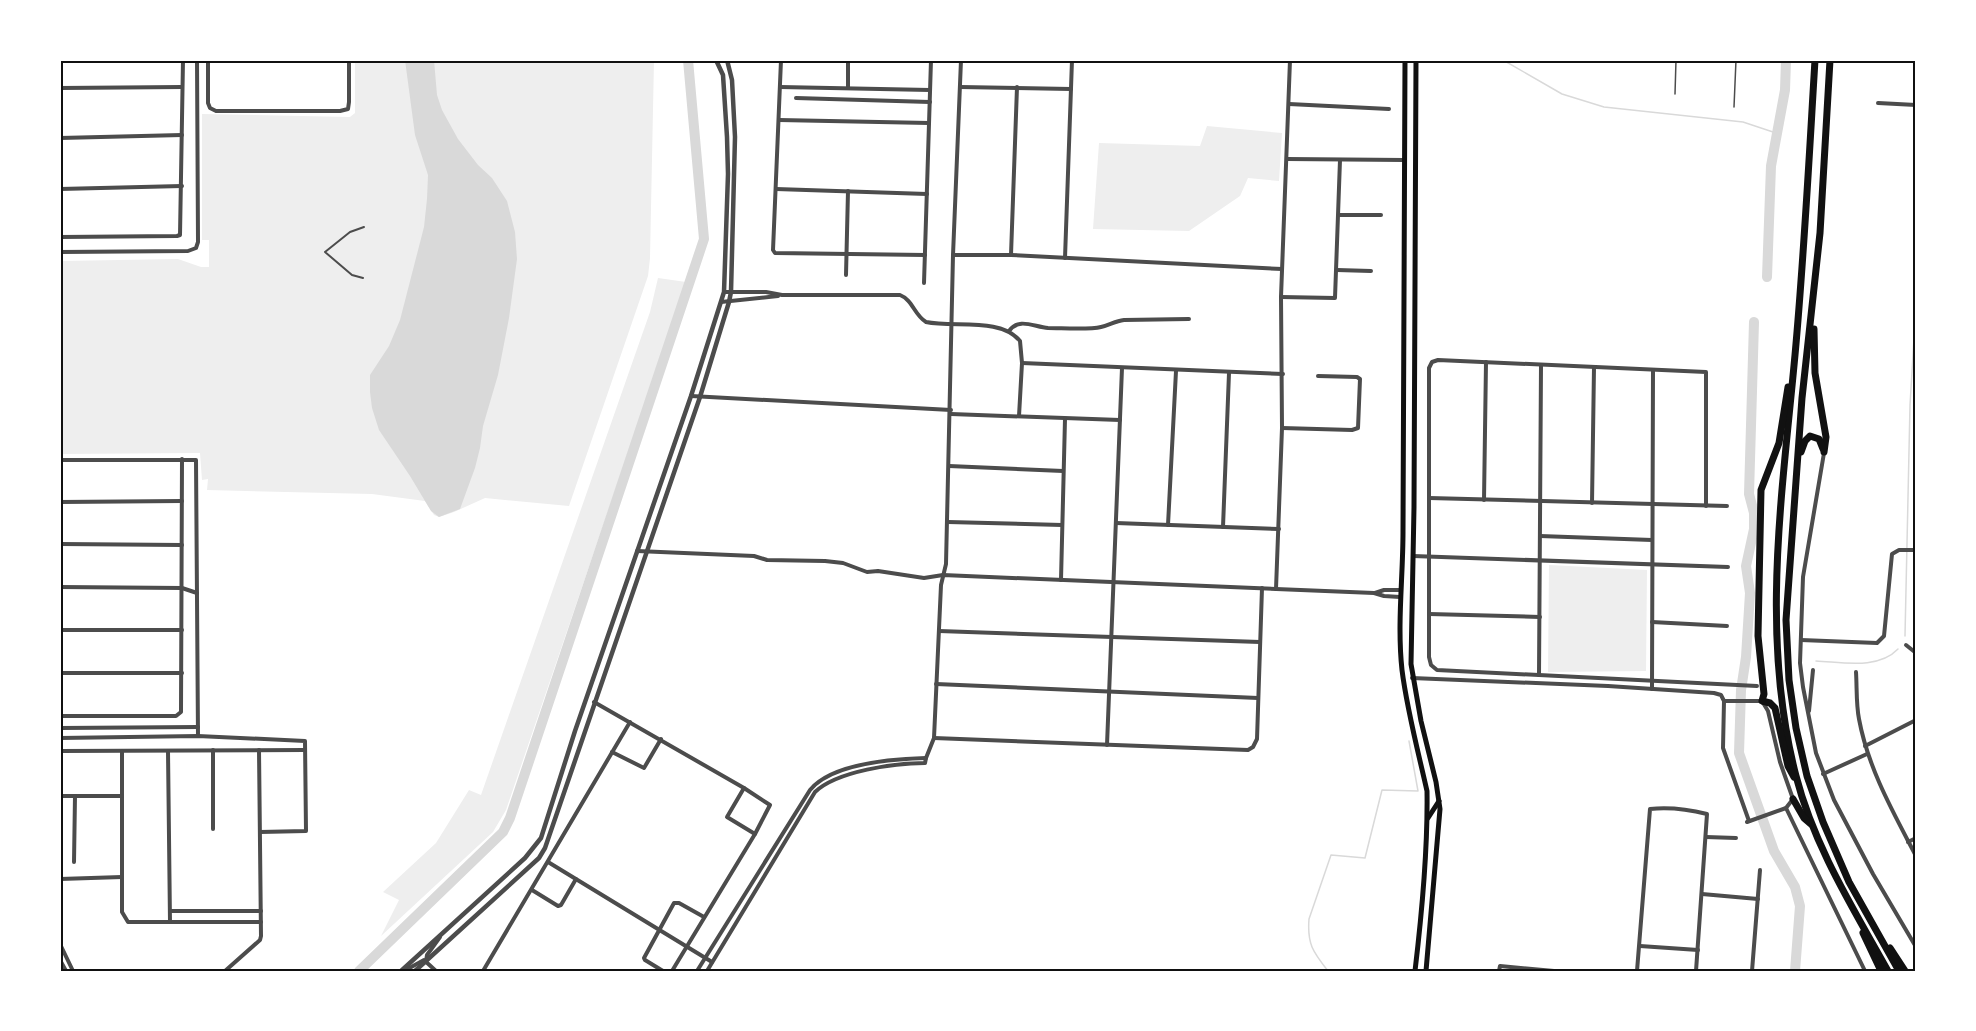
<svg xmlns="http://www.w3.org/2000/svg" width="1976" height="1031" viewBox="0 0 1976 1031" font-family="'PT Sans Narrow',sans-serif">
	<style>
		.green { fill: #eee }
		.water { fill: #d9d9d9 }
		.lines { fill: none; stroke-linecap: round; stroke-linejoin: round }
		.stream { stroke: #d9d9d9; stroke-width: 1.5 }
		.river { stroke: #d9d9d9; stroke-width: 10 }
		.service { stroke: #4c4c4c; stroke-width: 1.5 }
		.pedestrian { stroke: #4c4c4c; stroke-width: 2 }
		.minor { stroke: #4c4c4c; stroke-width: 4 }
		.tertiary { stroke: #4c4c4c; stroke-width: 4.5 }
		.primary { stroke: #111; stroke-width: 5 }
		.motorway { stroke: #111; stroke-width: 7 }
		.neatline { fill: none; stroke: #111; stroke-width: 2 }
	</style>
	<rect width="100%" height="100%" fill="#fff"/>
	<g class="green">
		<polygon points="355,60 654,60 650,258 648,276 569,506 485,498 454,512 439,517 434,515 425,501 372,494 207,490 208,479 202,480 200,453 60,454 60,261 178,259 201,267 209,267 209,240 202,240 202,114 350,117 355,113"/>
		<polygon points="1207,126 1282,133 1279,181 1248,178 1240,196 1189,231 1093,229 1099,143 1200,146"/>
		<polygon points="658,278 686,282 506,810 493,832 381,936 399,900 383,892 436,843 469,790 481,795 650,312"/>
		<polygon points="1549,565 1647,570 1646,671 1548,672"/>
	</g>
	<polygon class="water" points="405,60 434,60 437,95 442,110 458,139 478,165 492,178 507,201 515,232 517,259 509,318 498,375 483,426 480,448 475,468 460,509 439,517 431,511 410,476 379,430 372,408 370,392 370,375 389,346 400,320 424,227 427,199 428,175 415,135"/>
	<g class="lines">
		<g class="stream">
			<polyline points="1503,60 1562,94 1604,107 1743,122 1776,133"/>
			<polyline points="1905,636 1910,405 1916,305"/>
			<path d="M1816 661C1842 662 1878 670 1898 649"/>
			<path d="M1328 971C1313 952 1307 944 1309 919L1331 855 1365 858 1382 790 1418 791 1409 741"/>
		</g>
		<g class="river">
			<polyline points="1767,277 1771,166 1785,90 1786,60"/>
			<polyline points="1754,322 1749,494 1754,513 1754,529 1746,566 1750,593 1746,657 1741,690 1739,753 1774,851 1795,887 1800,906 1795,971"/>
			<polyline points="359,971 503,832 510,818 704,239 688,60"/>
		</g>
		<g class="service">
			<polyline points="1675,94 1676,60"/>
			<polyline points="1734,107 1736,60"/>
		</g>
		<polyline class="pedestrian" points="363,278 352,275 325,252 350,232 364,227"/>
		<g class="minor">
			<polyline points="208,60 208,103 210,108 216,111 340,111 348,109 349,102 349,60"/>
			<polyline points="781,60 773,250 775,253 925,255"/>
			<polyline points="848,60 848,88"/>
			<polyline points="780,87 930,90"/>
			<polyline points="960,87 1071,89"/>
			<polyline points="60,88 182,87"/>
			<polyline points="796,98 930,102"/>
			<polyline points="1878,103 1916,105"/>
			<polyline points="1289,104 1389,109"/>
			<polyline points="779,120 929,123"/>
			<polyline points="60,138 182,135"/>
			<polyline points="1287,159 1404,160"/>
			<polyline points="60,189 182,186"/>
			<polyline points="776,189 927,194"/>
			<polyline points="1339,215 1381,215"/>
			<polyline points="60,237 177,236 180,235 183,60"/>
			<polyline points="60,252 188,251 196,248 198,242 197,60"/>
			<polyline points="953,255 1011,255 1282,269"/>
			<polyline points="1011,255 1017,87"/>
			<polyline points="1065,258 1072,60"/>
			<polyline points="1337,270 1371,271"/>
			<polyline points="846,275 848,191"/>
			<polyline points="924,283 931,60"/>
			<path d="M724 292H766L782 295H900C913 300 914 315 926 322 954 328 1001 317 1020 341L1022 363 1019 416"/>
			<polyline points="1281,297 1335,298 1340,160"/>
			<polyline points="721,302 778,296"/>
			<path d="M1009 331C1019 317 1034 327 1048 328 1062 328 1089 330 1101 327 1110 325 1115 321 1124 320L1189 319"/>
			<polyline points="1022,363 1283,374"/>
			<polyline points="691,396 951,410"/>
			<polyline points="1916,397 1916,420"/>
			<polyline points="951,414 1120,420"/>
			<polyline points="1282,428 1352,430 1358,428 1360,379 1357,377 1318,376"/>
			<polyline points="1824,453 1803,577 1800,663 1803,687 1816,753 1834,800 1873,874 1916,947"/>
			<polyline points="60,460 196,460 198,736"/>
			<polyline points="949,466 1063,471"/>
			<polyline points="1429,498 1727,506"/>
			<polyline points="1484,500 1486,362"/>
			<polyline points="60,502 182,501"/>
			<polyline points="1592,503 1594,367"/>
			<polyline points="1706,506 1706,372 1438,360 1432,362 1429,368 1429,657 1431,665 1437,670 1757,686"/>
			<polyline points="948,522 1062,525"/>
			<polyline points="1116,523 1279,529"/>
			<polyline points="1168,525 1176,371"/>
			<polyline points="1223,527 1229,373"/>
			<polyline points="1540,536 1652,540"/>
			<polyline points="60,544 182,545"/>
			<polyline points="637,551 754,556 767,560 825,561 843,563 867,572 878,571 924,578 943,575 1374,593 1384,596 1400,597"/>
			<polyline points="1413,556 1728,567"/>
			<polyline points="1061,580 1065,419"/>
			<polyline points="60,587 182,588 197,593"/>
			<polyline points="1276,589 1282,428 1281,297 1290,60"/>
			<polyline points="1375,593 1384,590 1401,590"/>
			<polyline points="1429,614 1540,617"/>
			<polyline points="1652,622 1727,626"/>
			<polyline points="60,630 182,630"/>
			<polyline points="939,631 1260,642"/>
			<polyline points="1801,640 1877,643 1884,636 1892,554 1899,550 1916,550"/>
			<polyline points="1906,645 1916,653"/>
			<path d="M1856 672C1857 688 1856 704 1859 719 1868 768 1893 812 1916 856"/>
			<polyline points="60,673 182,673"/>
			<polyline points="1539,675 1541,365"/>
			<polyline points="1412,678 1608,686 1714,693 1721,695 1724,701 1762,701 1768,711 1780,762 1793,799 1786,808 1747,822"/>
			<polyline points="936,684 1258,698"/>
			<polyline points="1652,689 1653,370"/>
			<polyline points="1724,701 1723,748 1749,821"/>
			<polyline points="594,702 744,788 770,805 755,834 672,971"/>
			<polyline points="1809,711 1813,670"/>
			<polyline points="60,716 176,716 181,712 182,459"/>
			<polyline points="60,728 198,727"/>
			<polyline points="60,738 198,736 305,741 306,831 260,832"/>
			<polyline points="934,738 1248,750 1253,747 1257,739 1262,588"/>
			<polyline points="1107,745 1122,368"/>
			<polyline points="1865,746 1916,720"/>
			<polyline points="213,750 213,829"/>
			<polyline points="60,751 305,750"/>
			<polyline points="122,751 122,912 128,922 261,922"/>
			<polyline points="168,751 170,922"/>
			<polyline points="612,752 644,768 661,739"/>
			<polyline points="1823,774 1867,754"/>
			<polyline points="744,788 727,817 755,834"/>
			<polyline points="60,796 122,796"/>
			<polyline points="1786,808 1865,971"/>
			<polyline points="1706,837 1736,838"/>
			<polyline points="1908,842 1916,838"/>
			<polyline points="74,862 75,796"/>
			<polyline points="548,862 712,962"/>
			<polyline points="60,879 122,877"/>
			<polyline points="532,890 558,906 561,905 576,879"/>
			<polyline points="1702,894 1758,899"/>
			<polyline points="170,911 261,911"/>
			<polyline points="60,944 73,971"/>
			<polyline points="1640,946 1698,950"/>
			<polyline points="60,960 66,971"/>
			<polyline points="426,961 427,955 440,937"/>
			<polyline points="225,971 260,940 261,936 259,750"/>
			<polyline points="404,971 424,960 436,971"/>
			<polyline points="483,971 630,722"/>
			<polyline points="663,971 645,960 644,958 674,903 679,903 704,917"/>
			<path d="M697 971 810 790C832 763 892 759 926 758"/>
			<path d="M707 971 815 792C837 771 895 763 925 763L926 758 934 738 941 585 946 564 953 255 961 60"/>
			<polyline points="1499,971 1500,966 1554,971"/>
			<path d="M1637 971 1650 809C1670 807 1687 809 1707 814L1696 971"/>
			<polyline points="1752,971 1760,870"/>
		</g>
		<g class="tertiary">
			<polyline points="401,971 525,858 541,838 575,731 691,396 724,292 728,174 727,137 723,75 716,60"/>
			<polyline points="415,971 539,858 545,848 700,397 729,302 731,292 735,137 732,80 727,60"/>
		</g>
		<g class="primary">
			<path d="M1405 60 1403 532C1403 578 1397 624 1402 670 1407 710 1418 751 1427 791 1428 851 1422 912 1415 971"/>
			<polyline points="1416,60 1414,507 1411,664 1421,721 1436,782 1440,809 1426,971"/>
			<polyline points="1428,818 1439,801"/>
		</g>
		<g class="motorway">
			<path d="M1815 60C1809 159 1804 257 1795 355 1782 496 1760 637 1796 776 1814 846 1853 908 1888 971"/>
			<polyline points="1830,60 1820,233 1802,398 1786,620 1789,680 1796,728 1807,776 1823,822 1849,882 1899,971"/>
			<polyline points="1814,329 1815,373 1826,437 1824,452"/>
			<polyline points="1788,387 1779,443 1761,490 1758,636 1764,694 1762,701 1770,703 1775,708 1788,766 1794,777"/>
			<polyline points="1801,452 1805,441 1810,436 1819,439 1823,449"/>
			<polyline points="1793,799 1804,818 1811,824"/>
			<polyline points="1863,933 1881,971"/>
			<polyline points="1890,948 1905,971"/>
		</g>
	</g>
	<rect width="1976" height="1031" fill="none" stroke="#ffffff" stroke-width="123"/>
	<rect x="62" y="62" width="1852" height="908" class="neatline"/>
</svg>
